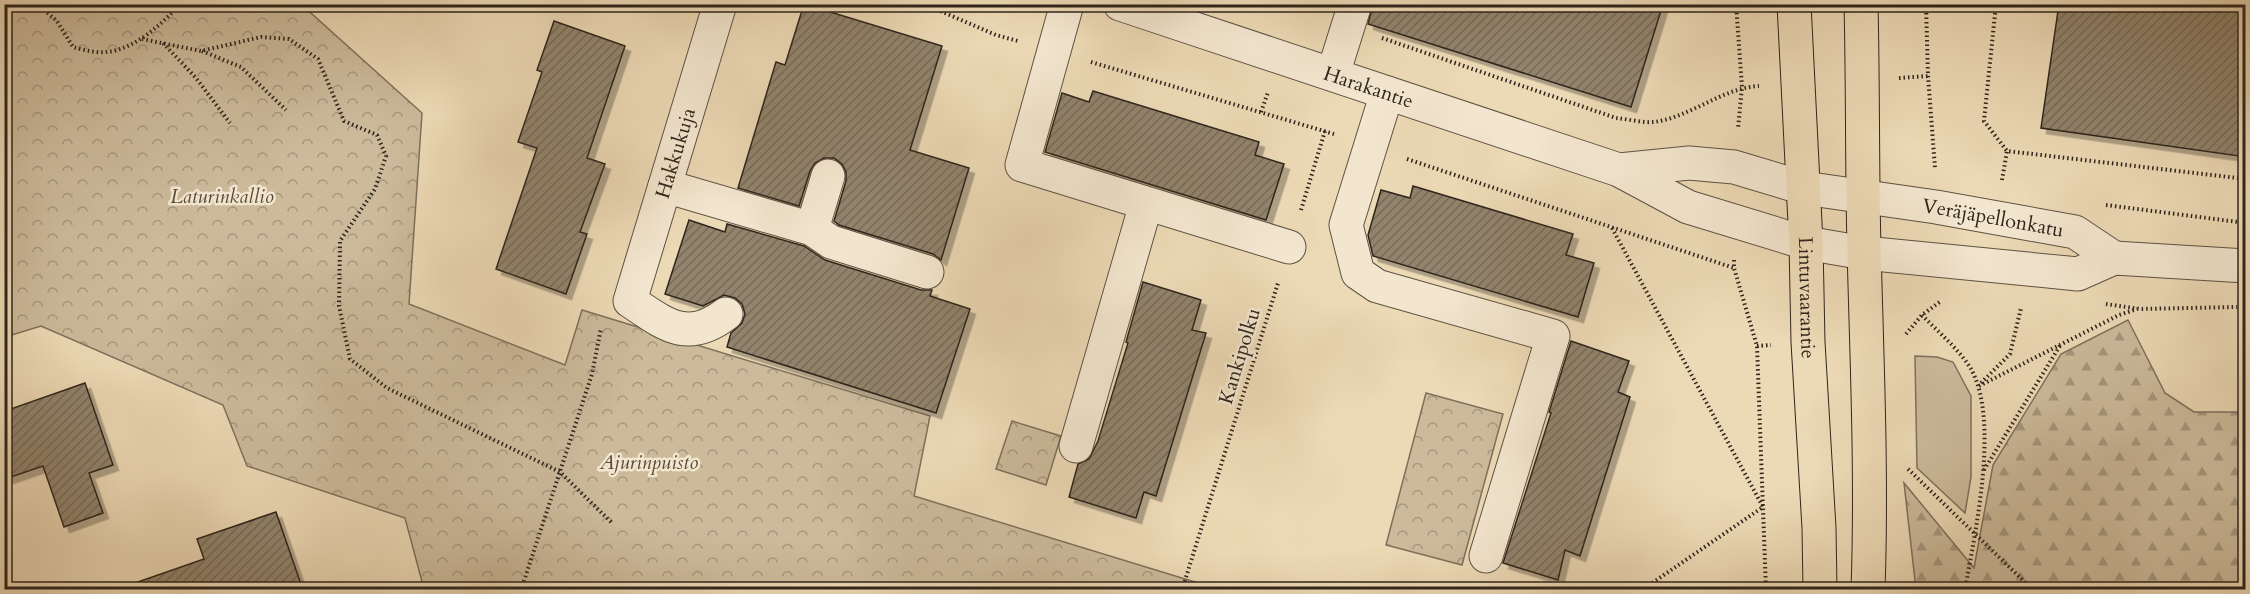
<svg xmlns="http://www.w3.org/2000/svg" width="2250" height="594" viewBox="0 0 2250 594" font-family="Cardo,serif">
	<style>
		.green { fill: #ccba9b; stroke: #7d705c; stroke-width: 1.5 }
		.forest { fill: url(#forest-firs); stroke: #7d705c; stroke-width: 1.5 }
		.park { fill: url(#park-crowns); stroke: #7d705c; stroke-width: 1.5 }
		.building { fill: url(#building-hatch); stroke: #2e251c; stroke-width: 1.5; filter: url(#shadow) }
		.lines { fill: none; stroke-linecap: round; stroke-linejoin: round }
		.minor-casing { stroke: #5e5242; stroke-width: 35 }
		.major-casing { stroke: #2e251c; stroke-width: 35 }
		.path { stroke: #2e251c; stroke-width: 4; stroke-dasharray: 1.5 3; stroke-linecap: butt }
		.minor { stroke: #f3e6cf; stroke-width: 33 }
		.major { stroke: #ecd9b5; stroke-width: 33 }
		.labels { text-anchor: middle; stroke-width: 5; stroke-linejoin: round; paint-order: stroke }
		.street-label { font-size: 20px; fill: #2e251c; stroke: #f3e6cf }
		.park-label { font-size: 20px; font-style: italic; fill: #564a3c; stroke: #f3e6cf }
	</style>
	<defs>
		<pattern id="forest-firs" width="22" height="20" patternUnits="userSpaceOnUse" patternTransform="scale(1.5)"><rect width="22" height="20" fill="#ccba9b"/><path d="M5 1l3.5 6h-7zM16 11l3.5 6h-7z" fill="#a6977e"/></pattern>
		<pattern id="park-crowns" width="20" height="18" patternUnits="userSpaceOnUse" patternTransform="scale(1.5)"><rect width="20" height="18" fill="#ccba9b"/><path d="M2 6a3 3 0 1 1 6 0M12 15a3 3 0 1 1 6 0" fill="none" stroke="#a6977e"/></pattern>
		<pattern id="building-hatch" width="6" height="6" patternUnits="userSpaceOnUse" patternTransform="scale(1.5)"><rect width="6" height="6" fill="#91836c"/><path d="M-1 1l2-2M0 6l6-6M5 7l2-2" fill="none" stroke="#776b58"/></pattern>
		<filter id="shadow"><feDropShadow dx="5.5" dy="5.5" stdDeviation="0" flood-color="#0004"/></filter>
	</defs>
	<rect width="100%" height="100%" fill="#ecd9b5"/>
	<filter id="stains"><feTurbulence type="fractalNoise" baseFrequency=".00333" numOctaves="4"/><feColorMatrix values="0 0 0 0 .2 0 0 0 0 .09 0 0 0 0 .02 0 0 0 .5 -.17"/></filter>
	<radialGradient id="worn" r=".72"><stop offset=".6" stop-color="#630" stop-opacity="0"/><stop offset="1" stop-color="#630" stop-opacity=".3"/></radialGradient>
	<polygon class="green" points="1915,356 1937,357 1953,362 1971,396 1971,477 1965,513 1917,468"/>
	<polygon class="forest" points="2128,320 2165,393 2194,412 2245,412 2245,580 2227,590 1916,589 1904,483 1974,568 1993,465 2061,354"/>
	<g class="park">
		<polygon points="5,5 302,5 422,113 409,304 565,365 582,310 930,416 914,496 1208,586 1230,589 424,589 405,518 247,466 223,405 41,326 5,337"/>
		<polygon points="1426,393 1503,414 1462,565 1386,545"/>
		<polygon points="1012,421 1061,436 1046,485 996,469"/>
	</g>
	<g class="building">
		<polygon points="804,4 942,46 910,150 969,168 941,260 933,254 839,225 834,221 846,181 846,172 842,164 834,158 824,158 815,163 810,171 799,206 738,188 776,62 785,65"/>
		<polygon points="1373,4 1663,4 1631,107 1368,24"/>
		<polygon points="2059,4 2246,4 2246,157 2041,128"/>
		<polygon points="554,21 625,46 587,158 605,164 580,232 587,234 566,294 496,269 537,148 518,142 542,72 537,70"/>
		<polygon points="1093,91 1259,142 1255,155 1284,164 1266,220 1045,152 1062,93 1089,102"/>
		<polygon points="1413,186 1573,234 1566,255 1594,263 1578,317 1373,256 1368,235 1381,190 1410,198"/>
		<polygon points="689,220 725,232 727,224 804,246 825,260 921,290 932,290 930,296 970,309 936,413 727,347 731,333 742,323 745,314 742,304 735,298 724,295 703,306 665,294"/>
		<polygon points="1143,282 1201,300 1192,330 1206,333 1156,496 1144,492 1136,518 1069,497 1078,464 1089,459 1098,441 1128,343 1126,342"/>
		<polygon points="1571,341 1629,361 1618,392 1630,397 1580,556 1565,550 1558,580 1503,563 1551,413 1549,412"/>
		<polygon points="85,383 113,465 89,473 103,513 64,527 43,466 5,479 5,411"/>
		<polygon points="276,512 303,590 132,590 132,584 204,559 197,539"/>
	</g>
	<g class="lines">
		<g class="minor-casing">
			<g id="minor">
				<path d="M720 4 630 301C665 324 687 344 726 314"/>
				<polyline points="1067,4 1022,165 1289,247"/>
				<path id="s1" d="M1120 4 1619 170 1688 207 1806 243 1864 253 2078 274 2114 258 2246 266"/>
				<polyline points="1333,74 1355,4"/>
				<polyline points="1387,93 1346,225 1358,273 1377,286 1553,336 1486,556"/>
				<path id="s2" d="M1619 170 1689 163 1734 167 1804 188 1936 207 2075 232 2114 258"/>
				<polyline points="665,186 812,229 828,176"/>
				<polyline points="812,229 831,242 927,272"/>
				<polyline points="1076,446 1146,204"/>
			</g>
		</g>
		<g class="major-casing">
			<g id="major">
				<path id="s3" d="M1794 4 1806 243 1808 342 1819 528 1820 590"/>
				<path d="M1861 4C1863 86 1862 168 1864 249 1867 363 1872 476 1868 590"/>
			</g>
		</g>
		<g class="path">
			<path d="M37 4 57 21 73 47C80 49 88 51 96 52 129 55 159 27 180 4"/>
			<polyline points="924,4 996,35 1018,41"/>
			<polyline points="1736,4 1742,87 1738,129"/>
			<polyline points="1926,4 1928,76 1935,168"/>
			<polyline points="1996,4 1984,121 2007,151 2246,179"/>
			<path d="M1382 38 1616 118C1628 119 1642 123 1654 122 1691 117 1722 88 1759 86"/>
			<polyline points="142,39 201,51 261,37 289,39 318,59 344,121 377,135 386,156 375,189 340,241 339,306 350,359 387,388 560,472 612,523"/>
			<polyline points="163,43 196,78 230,123"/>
			<polyline points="202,51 241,67 286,110"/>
			<polyline points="1091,62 1334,134"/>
			<polyline points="1899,78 1928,76"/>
			<polyline points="1261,112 1268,92"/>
			<polyline points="1407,159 1734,268"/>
			<polyline points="2002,180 2007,151"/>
			<polyline points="2106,205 2246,223"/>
			<polyline points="1301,210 1325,131"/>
			<polyline points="1612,228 1763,507 1642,590"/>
			<polyline points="1734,260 1734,268 1757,346 1766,590"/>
			<polyline points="2106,304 2140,309 2237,307"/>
			<path d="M1922 315C1938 332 1959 349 1971 369 2000 421 1975 532 1965 590"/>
			<polyline points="1906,334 1922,315 1941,301"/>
			<polyline points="1757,346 1771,345"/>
			<polyline points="1981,383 2010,354 2021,308"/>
			<polyline points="1979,386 2119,315 2137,309"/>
			<polyline points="1908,469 2033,590"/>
			<polyline points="1984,470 2061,344"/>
			<polyline points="521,590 592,374 601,328"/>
			<polyline points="1182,590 1278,283"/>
		</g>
		<use href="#minor" class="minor"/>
		<use href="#major" class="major"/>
	</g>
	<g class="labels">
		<g class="street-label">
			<text dy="7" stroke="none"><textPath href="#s1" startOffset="262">Harakantie</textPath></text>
			<text transform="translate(675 153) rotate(-73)" y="7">Hakkukuja</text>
			<text dy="7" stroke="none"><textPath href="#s2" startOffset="380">Veräjäpellonkatu</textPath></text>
			<text dy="7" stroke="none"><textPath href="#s3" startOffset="294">Lintuvaarantie</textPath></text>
			<text transform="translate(1239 356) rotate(-73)" y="7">Kankipolku</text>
		</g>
		<g class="park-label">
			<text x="222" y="203">Laturinkallio</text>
			<text x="649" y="469">Ajurinpuisto</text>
		</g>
	</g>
	<rect width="2250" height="594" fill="none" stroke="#ecd9b5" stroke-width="24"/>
	<rect x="6" y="6" width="2238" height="582" fill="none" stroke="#2e251c" stroke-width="3"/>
	<rect x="12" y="12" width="2226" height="570" fill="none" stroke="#2e251c" stroke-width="1.5"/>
	<rect width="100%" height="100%" filter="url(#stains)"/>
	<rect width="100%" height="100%" fill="url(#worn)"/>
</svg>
